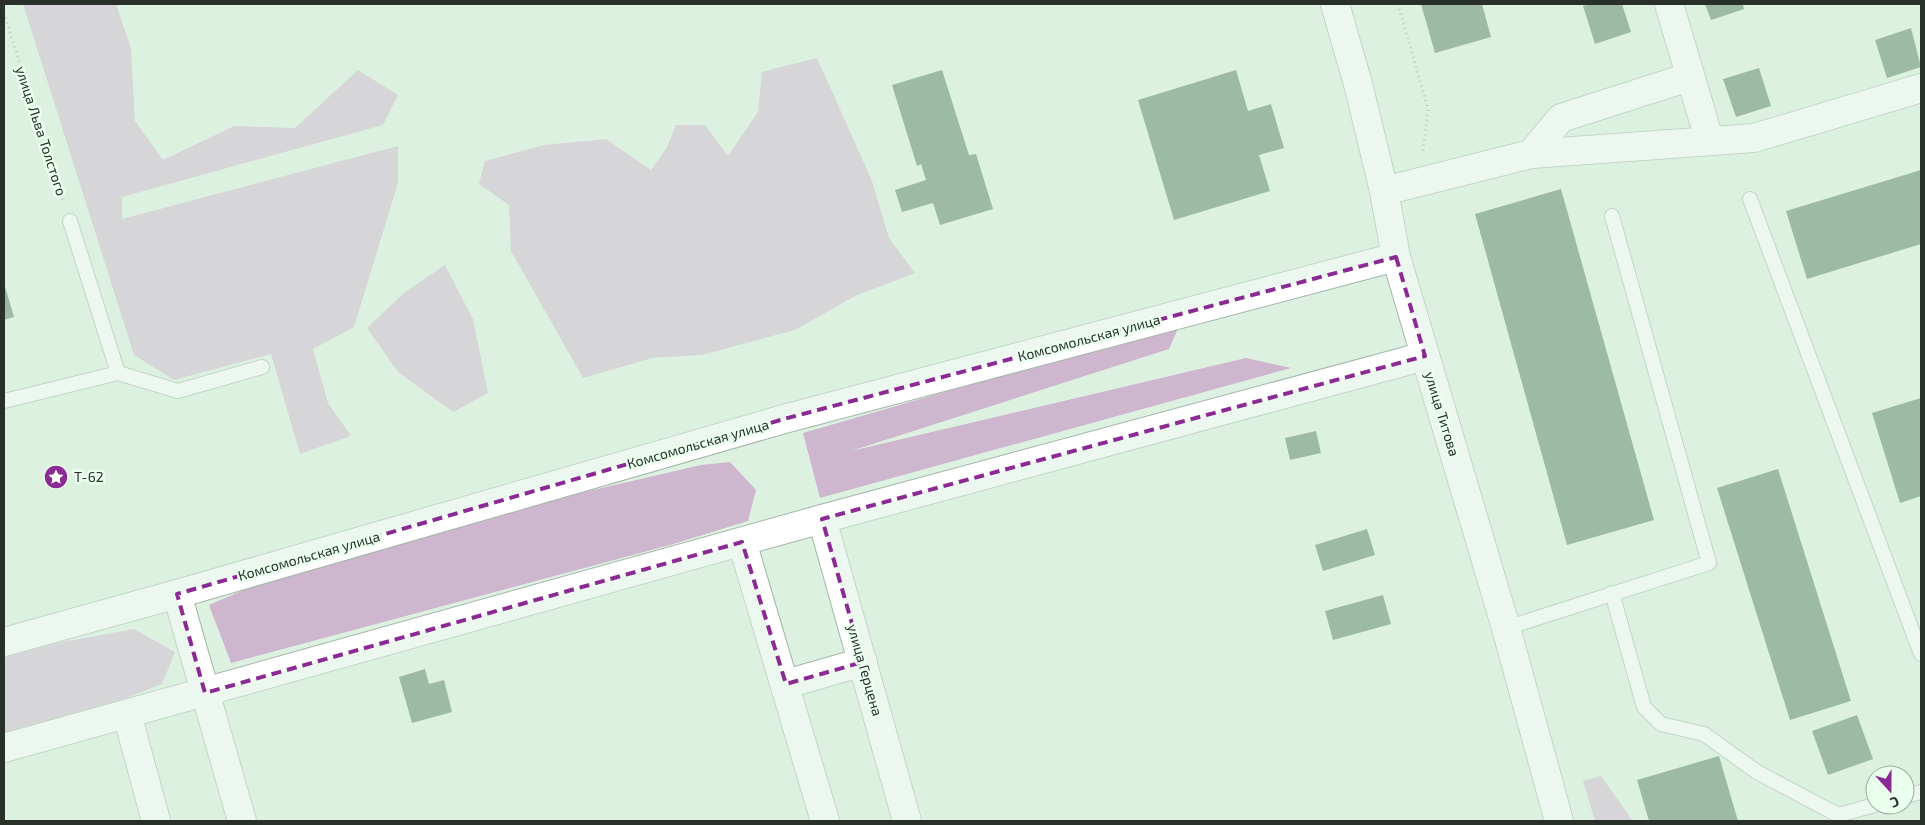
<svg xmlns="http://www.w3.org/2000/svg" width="1925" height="825" viewBox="0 0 1925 825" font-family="'Exo 2',sans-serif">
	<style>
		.green { fill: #ceb6cf }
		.building { fill: #507a5a }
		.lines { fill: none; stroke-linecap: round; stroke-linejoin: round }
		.service-casing { stroke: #a3b6a7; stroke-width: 16 }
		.minor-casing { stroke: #a3b6a7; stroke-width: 30 }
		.tertiary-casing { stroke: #a3b6a7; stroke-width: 30 }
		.secondary-casing { stroke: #a3b6a7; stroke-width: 30 }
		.path { stroke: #93a195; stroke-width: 3; stroke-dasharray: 1 4; stroke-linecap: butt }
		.service { stroke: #fff; stroke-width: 14 }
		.minor { stroke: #fff; stroke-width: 28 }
		.tertiary { stroke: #fff; stroke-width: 28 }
		.secondary { stroke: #fff; stroke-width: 28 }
		.marked { fill: none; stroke: #8c2a93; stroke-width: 4; stroke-dasharray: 10 6; stroke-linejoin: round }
		.labels { text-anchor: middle; stroke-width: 5; stroke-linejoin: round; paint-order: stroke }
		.street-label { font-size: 14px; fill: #29302a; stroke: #ebffee }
		.poi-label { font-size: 14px; fill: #29302a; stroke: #ebffee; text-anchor: start }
	</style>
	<rect width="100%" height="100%" fill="#ddf1e1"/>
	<g class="green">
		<polygon points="23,4 116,4 131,48 135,121 163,160 234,126 295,128 358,70 398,95 383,125 122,197 122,219 398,146 398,183 354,327 313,349 328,403 351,436 300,454 271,354 174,380 134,355"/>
		<polygon points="817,58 872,181 889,238 915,273 855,296 795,330 702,355 652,358 583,378 511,251 509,205 479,184 485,161 544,145 606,139 651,170 667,147 676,125 705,125 728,156 758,112 762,72"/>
		<polygon points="445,265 473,319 488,393 453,412 398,372 367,328 405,292"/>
		<polygon points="1180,324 1169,349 851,451 1246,358 1291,368 820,498 803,433"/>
		<polygon points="730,462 756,490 748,521 670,545 231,663 209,605 257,584 537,503 701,465"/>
		<polygon points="134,629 175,652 162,684 98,709 4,734 4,657 57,643"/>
		<polygon points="1601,776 1633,821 1595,821 1583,781"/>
	</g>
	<g class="building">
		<polygon points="1421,4 1482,4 1491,37 1435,53"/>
		<polygon points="1590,4 1622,4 1631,32 1595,44 1583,6"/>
		<polygon points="1705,4 1743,4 1744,9 1711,20"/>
		<polygon points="1911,28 1921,67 1887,78 1875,40"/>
		<polygon points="1759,68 1771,106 1736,117 1723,79"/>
		<polygon points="942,70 969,155 976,154 993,209 940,225 933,203 902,212 895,190 926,180 921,164 917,166 892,85"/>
		<polygon points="1236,70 1248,111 1271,104 1284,148 1259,155 1270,191 1174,220 1138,100"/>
		<polygon points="1921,170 1921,244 1807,279 1786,211"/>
		<polygon points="1561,189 1654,520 1567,545 1475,214"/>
		<polygon points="4,283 14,317 4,320"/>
		<polygon points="1921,398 1921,496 1900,503 1872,413"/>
		<polygon points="1316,431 1321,453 1290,460 1285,438"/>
		<polygon points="1778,469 1851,701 1790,720 1717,488"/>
		<polygon points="1367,529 1375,555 1323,571 1315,545"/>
		<polygon points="1383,595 1391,624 1333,640 1325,611"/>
		<polygon points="425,669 429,684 444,680 452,712 412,723 399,677"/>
		<polygon points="1857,715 1873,759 1828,775 1812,731"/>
		<polygon points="1719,756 1738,821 1649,821 1637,780"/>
	</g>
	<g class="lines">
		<g class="service-casing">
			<g id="service">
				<polyline points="1750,199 1921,654"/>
				<polyline points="70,221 118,373"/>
				<polyline points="4,401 118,373 178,391 262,367"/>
				<polyline points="1612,593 1644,707 1661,724 1704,734 1757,772 1838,815 1875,805"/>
				<polyline points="1506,628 1709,563 1612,216"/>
				<polyline points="1905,796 1921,792"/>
			</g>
		</g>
		<g class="minor-casing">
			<g id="minor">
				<polyline points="1669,4 1709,139"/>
				<polyline points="1531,154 1561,118 1689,77"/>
				<polyline points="1384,191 1531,154 1754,138 1921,88"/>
				<polyline points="822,519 907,821"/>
				<polyline points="742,542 825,821"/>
				<polyline points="177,594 242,821"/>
				<polyline points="786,684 863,662"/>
				<polyline points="127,714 156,821"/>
			</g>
		</g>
		<g class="tertiary-casing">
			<g id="tertiary">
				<polyline points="4,642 177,594 784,419 1396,257"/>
				<polyline points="4,748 822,519 1425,356"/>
			</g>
		</g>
		<g class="secondary-casing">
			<polyline id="secondary" points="1335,4 1358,84 1384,191 1396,257 1506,628 1559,821"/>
		</g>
		<g class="path">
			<polyline points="1398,4 1428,109 1423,151"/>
			<polyline points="4,13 64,203"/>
		</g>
		<use href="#service" class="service"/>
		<use href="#minor" class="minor"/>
		<use href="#tertiary" class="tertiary"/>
		<use href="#secondary" class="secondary"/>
	</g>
	<path d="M0 0H1925V825H0ZM1396 257 1425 356 822 519 863 662 786 684 742 542 205 693 177 594 784 419Z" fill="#ddf1e1" fill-opacity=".55" fill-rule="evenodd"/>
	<path class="marked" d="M1396 257 1425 356 822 519 863 662 786 684 742 542 205 693 177 594 784 419Z"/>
	<defs>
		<g id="sight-disc" transform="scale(1.25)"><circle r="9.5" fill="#8c2a93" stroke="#ebffee"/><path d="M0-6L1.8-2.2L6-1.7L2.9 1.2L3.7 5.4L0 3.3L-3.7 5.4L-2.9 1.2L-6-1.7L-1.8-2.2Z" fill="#fff"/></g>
	</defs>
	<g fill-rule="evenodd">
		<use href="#sight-disc" x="56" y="477"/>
	</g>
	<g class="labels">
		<g class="street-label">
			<text transform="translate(41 131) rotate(72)" y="5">улица Льва Толстого</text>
			<text transform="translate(1089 338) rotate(-15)" y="5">Комсомольская улица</text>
			<text transform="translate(1442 414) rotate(73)" y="5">улица Титова</text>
			<text transform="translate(698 444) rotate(-16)" y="5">Комсомольская улица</text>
			<text transform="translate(309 556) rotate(-16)" y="5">Комсомольская улица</text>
			<text transform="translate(865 670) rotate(74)" y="5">улица Герцена</text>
		</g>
		<g class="poi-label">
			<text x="74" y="482">Т-62</text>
		</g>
	</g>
	<rect width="1925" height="825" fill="none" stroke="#29302a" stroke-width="10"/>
	<g transform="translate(1890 790) rotate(159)"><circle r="24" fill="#ebffee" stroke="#9daca0"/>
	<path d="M0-4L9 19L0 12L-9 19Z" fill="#8c2a93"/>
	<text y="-8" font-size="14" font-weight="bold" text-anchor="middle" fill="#29302a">С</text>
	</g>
</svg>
